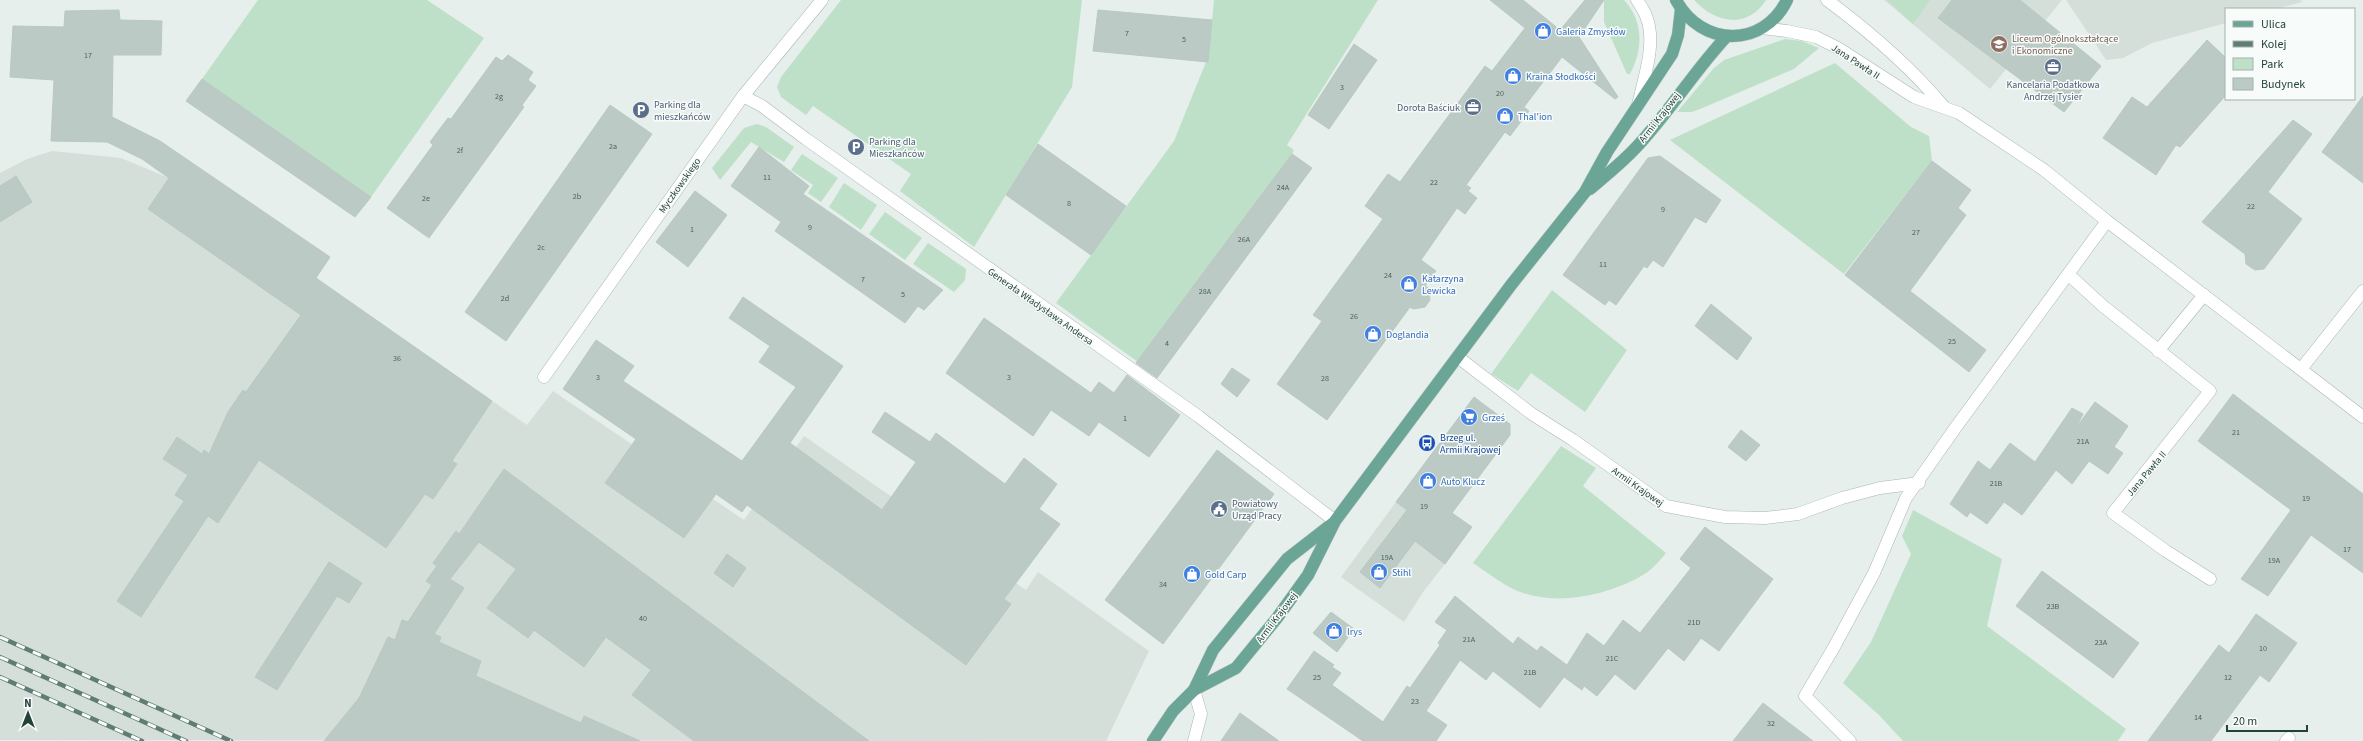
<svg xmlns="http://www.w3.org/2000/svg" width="2363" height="741" viewBox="0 0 2363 741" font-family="'Source Sans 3',sans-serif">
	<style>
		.built { fill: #d4dfda }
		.green { fill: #bfe0c8 }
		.building { fill: #bbcac4; stroke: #b8c9c2 }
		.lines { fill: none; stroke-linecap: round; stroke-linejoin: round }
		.minor-casing { stroke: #a8b8b2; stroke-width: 13 }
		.tertiary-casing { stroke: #a8b8b2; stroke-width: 13 }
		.primary-casing { stroke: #c2cac8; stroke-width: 13 }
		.minor { stroke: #fff; stroke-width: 12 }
		.tertiary { stroke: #fff; stroke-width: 12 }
		.primary { stroke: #6aa596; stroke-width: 12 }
		.rail-casing { stroke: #5f7d75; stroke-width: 4.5 }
		.rail { stroke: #f7fbf9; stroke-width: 3; stroke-dasharray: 9; stroke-linecap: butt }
		.labels { text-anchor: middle; stroke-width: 3; stroke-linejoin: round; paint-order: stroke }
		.number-label { font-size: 8px; fill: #4a645c }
		.shop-label { font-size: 10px; fill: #366cbe; stroke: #f7fbf9; text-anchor: start }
		.education-label { font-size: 10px; fill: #785e54; stroke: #f7fbf9; text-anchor: start }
		.street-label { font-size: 10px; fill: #24423a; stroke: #f7fbf9 }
		.service-label { font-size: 10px; fill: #4e5e75; stroke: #f7fbf9; text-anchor: start }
		.transit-label { font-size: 10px; fill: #164399; stroke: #f7fbf9; text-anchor: start }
	</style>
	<rect width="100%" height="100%" fill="#e6efeb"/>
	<g class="built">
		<polygon points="1884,0 2062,0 1990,89"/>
		<polygon points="2066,0 2301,0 2302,2 2276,9 2226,9 2226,23 2152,43 2123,58 2106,60"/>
		<polygon points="52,151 121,158 169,178 527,425 553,391 744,520 804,436 1026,590 1038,572 1149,651 1106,741 0,740 0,173 27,159"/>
		<polygon points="1396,502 1434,531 1445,564 1423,592 1404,622 1341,577"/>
	</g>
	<g class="green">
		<polygon points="258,0 427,0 484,38 371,197 202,79"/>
		<polygon points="841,0 1082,0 1072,87 974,247 900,191 911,174 813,106 806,115 781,97 777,87 781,77"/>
		<polygon points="1214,0 1378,0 1287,145 1294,150 1292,154 1138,362 1056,303 1174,141 1206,62 1208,62"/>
		<path d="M1604 0H1624C1644 22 1643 49 1630 74H1627L1604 22Z"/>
		<path d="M1694 0H1766C1747 30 1715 23 1694 0Z"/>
		<polygon points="1887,0 1930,0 1913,24"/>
		<polygon points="1785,39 1802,41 1819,48 1794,69 1700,109 1692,112 1677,112 1714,68 1724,60"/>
		<polygon points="1835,63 1911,127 1929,136 1932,161 1844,274 1670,140"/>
		<polygon points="757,124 766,127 794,147 784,162 751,142 720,180 712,168 744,128"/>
		<polygon points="802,154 838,178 821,202 808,193 813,185 791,170"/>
		<polygon points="844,183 877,205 861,230 829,207"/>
		<polygon points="885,212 922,238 905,260 869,234"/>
		<polygon points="928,243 966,269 965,280 954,292 913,264"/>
		<polygon points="1552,290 1627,350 1585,412 1531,373 1518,391 1491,374"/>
		<path d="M1561 446 1596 468 1583 486 1666 553C1660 560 1654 568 1646 573 1614 594 1560 606 1523 593 1505 587 1488 573 1473 563Z"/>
		<polygon points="1913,510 2002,559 1987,626 2126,729 2118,741 1903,741 1879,715 1843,683 1871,642 1911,554 1902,536"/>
	</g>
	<g class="building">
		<polygon points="1490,0 1523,0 1560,30 1585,0 1604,0 1579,37 1618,97 1615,99 1562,57 1524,107 1529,111 1510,136 1505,132 1466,185 1471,188 1468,191 1477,198 1465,214 1457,208 1421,260 1436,271 1425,286 1428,288 1430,300 1425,307 1413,309 1410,307 1327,420 1277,384 1322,321 1313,315 1383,219 1365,206 1382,182 1388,174 1400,182 1485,66 1492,71 1525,28"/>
		<polygon points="1952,0 2020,0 2101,66 2064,112 1938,18"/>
		<polygon points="119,10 120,20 162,21 161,55 113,55 112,117 160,141 330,257 316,278 492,401 452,461 457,464 433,499 425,494 386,548 259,460 218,523 208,516 141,617 117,601 184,501 175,495 188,475 163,459 177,437 202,454 204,450 209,454 228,412 243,390 246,392 301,315 148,209 169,178 142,159 107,142 51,141 54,80 10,77 13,26 64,27 65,11"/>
		<polygon points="1098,10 1212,20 1208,62 1093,51"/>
		<polygon points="2207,40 2226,58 2226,95 2180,147 2176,145 2156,175 2103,138 2132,97 2147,107"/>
		<polygon points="1354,44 1377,60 1329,129 1308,115"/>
		<polygon points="508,55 533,72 528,80 536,86 522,105 524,107 429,238 387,208 433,145 430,142 448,118 451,119 496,57 502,61"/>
		<polygon points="202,79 371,197 355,217 186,101"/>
		<polygon points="2363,96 2363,183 2322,152"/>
		<polygon points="610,105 652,134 506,341 465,312"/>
		<polygon points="2293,120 2312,134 2268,192 2302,219 2264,269 2255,270 2246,264 2245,254 2202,222"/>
		<polygon points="1038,144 1126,206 1091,255 1006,195"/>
		<polygon points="759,147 809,186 803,194 943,290 924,310 918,306 905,323 775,231 781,222 731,186"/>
		<polygon points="1292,154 1312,168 1157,378 1136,363"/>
		<polygon points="1660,156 1721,200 1706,223 1695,217 1663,267 1653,260 1647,268 1644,266 1616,305 1609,300 1605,305 1563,275 1648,158"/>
		<polygon points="1932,161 1971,190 1958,208 1966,215 1910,291 1986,350 1969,372 1845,275"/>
		<polygon points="16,176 32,202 0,222 0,186"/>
		<polygon points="695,191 727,215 688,267 656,242"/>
		<polygon points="743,297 843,366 790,443 882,510 916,462 872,432 885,412 930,442 936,433 1005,484 1024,458 1057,484 1039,509 1060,524 1004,599 1011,604 966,665 747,505 742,512 716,494 684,538 605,483 636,439 563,389 596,340 634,366 623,381 742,461 796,387 759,362 770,346 729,318"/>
		<polygon points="1711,304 1752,338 1737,360 1695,326"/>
		<polygon points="984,318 1091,393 1099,382 1114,393 1127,375 1180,415 1149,457 1099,422 1089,436 1051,410 1033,436 946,373"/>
		<polygon points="1232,368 1250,380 1237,397 1221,384"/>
		<polygon points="2233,394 2363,494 2363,573 2311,535 2268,596 2241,579 2291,510 2198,441"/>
		<polygon points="1474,397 1510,424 1510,435 1452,513 1472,527 1445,564 1415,541 1380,588 1360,572 1407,510 1396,502"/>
		<polygon points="2095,402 2128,426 2114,447 2123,453 2108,474 2089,461 2072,484 2056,470 2022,515 2004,502 1987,524 1970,512 1967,517 1950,504 1978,461 1990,470 2010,443 2035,462 2072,408 2083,414 2076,428"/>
		<polygon points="1741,430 1760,445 1746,461 1728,447"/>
		<polygon points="1217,450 1274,494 1163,644 1105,600"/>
		<polygon points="504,469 826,709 869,741 694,741 632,695 651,670 606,637 584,667 534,630 528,638 487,608 516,569 479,542 450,579 464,588 434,634 441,637 439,642 481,661 476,676 581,723 584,716 640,741 324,741 359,698 388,637 395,640 402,620 408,622 432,585 426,581 437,566 433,563 456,531 459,534"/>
		<polygon points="1705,527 1773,579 1719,651 1701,638 1684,661 1668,648 1635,690 1615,674 1597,696 1584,686 1582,690 1564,677 1540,708 1493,671 1486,680 1460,660 1426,711 1447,725 1436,741 1363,741 1287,689 1314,651 1334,665 1332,667 1341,673 1332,685 1383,722 1407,686 1410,688 1440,645 1438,643 1447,630 1435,622 1455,596 1513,644 1518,637 1537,651 1541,646 1567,665 1587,633 1604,646 1623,620 1640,633 1691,568 1680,559"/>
		<polygon points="727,554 746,568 733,587 714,573"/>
		<polygon points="329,562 362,583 349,603 337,596 277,690 255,677"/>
		<polygon points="2042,571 2139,643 2113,678 2016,606"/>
		<polygon points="1331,612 1354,629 1337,652 1313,633"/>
		<polygon points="2256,614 2297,643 2269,682 2260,675 2211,741 2148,741 2219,645 2229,653"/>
		<polygon points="1763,703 1793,726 1813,741 1733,741"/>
		<polygon points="1240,713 1279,741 1221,741"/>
	</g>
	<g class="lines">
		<g class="minor-casing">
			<g id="minor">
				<polyline points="743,96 762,106 806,139 1198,416 1335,521"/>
				<polyline points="2069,275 2103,306 2210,391 2113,513 2166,551 2210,579"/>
				<polyline points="2158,351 2204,295"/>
				<polyline points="1459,358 1532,414 1573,440 1666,506 1725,517 1765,518 1798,514 1842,498 1880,488 1919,483"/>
				<polyline points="2301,369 2363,291"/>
				<polyline points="544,377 743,96 822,0"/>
				<polyline points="1194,690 1201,714 1194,741"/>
				<polyline points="1850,741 1805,696 1833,649 1874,573 1906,498 1956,427 2107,221"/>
				<polyline points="2286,741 2289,738"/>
			</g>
		</g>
		<g class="tertiary-casing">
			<g id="tertiary">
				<path d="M1637 0C1640 5 1644 10 1646 16 1657 42 1644 78 1638 105"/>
				<path d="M1827 0C1870 32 1909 65 1944 107"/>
				<polyline points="1762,28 1787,31 1816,37 1838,48 1914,97 1959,113 2044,170 2107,221 2363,417"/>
			</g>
		</g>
		<g class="primary-casing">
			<g id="primary">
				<path d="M1676 0C1701 47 1763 49 1787 0"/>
				<path d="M1590 189C1610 172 1631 155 1648 134 1676 102 1697 68 1727 36"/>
				<polyline points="1194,690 1213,650 1287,559 1332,524"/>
				<polyline points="1153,741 1173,711 1194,690 1236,668 1277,618 1308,575 1335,521 1511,285 1585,192 1607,152 1672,54 1678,35 1681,9"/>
			</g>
		</g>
		<use href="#minor" class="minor"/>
		<use href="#tertiary" class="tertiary"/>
		<use href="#primary" class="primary"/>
		<g class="rail-casing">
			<g id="rail">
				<polyline points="0,637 231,741"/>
				<polyline points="0,657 186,741"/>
				<polyline points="0,677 142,741"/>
			</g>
		</g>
		<use href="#rail" class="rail"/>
	</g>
	<defs>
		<g id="shop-disc" transform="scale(0.9)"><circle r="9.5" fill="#3f7fe0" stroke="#f7fbf9"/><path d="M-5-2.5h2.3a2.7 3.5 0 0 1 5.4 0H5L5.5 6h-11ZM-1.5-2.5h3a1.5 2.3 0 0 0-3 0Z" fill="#fff"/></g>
		<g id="school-disc" transform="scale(0.9)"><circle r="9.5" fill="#8d6e63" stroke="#f7fbf9"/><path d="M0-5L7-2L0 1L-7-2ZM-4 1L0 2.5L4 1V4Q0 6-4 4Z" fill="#fff"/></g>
		<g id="office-disc" transform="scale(0.9)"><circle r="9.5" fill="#5c6f8a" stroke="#f7fbf9"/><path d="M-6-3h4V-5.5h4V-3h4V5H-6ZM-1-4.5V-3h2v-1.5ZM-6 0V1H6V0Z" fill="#fff"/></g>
		<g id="parking-disc" transform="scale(0.9)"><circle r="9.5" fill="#5c6f8a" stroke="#f7fbf9"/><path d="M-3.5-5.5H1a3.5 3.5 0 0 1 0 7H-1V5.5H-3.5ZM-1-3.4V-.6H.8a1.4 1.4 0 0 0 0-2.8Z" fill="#fff"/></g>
		<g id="supermarket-disc" transform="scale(0.9)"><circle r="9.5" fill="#3f7fe0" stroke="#f7fbf9"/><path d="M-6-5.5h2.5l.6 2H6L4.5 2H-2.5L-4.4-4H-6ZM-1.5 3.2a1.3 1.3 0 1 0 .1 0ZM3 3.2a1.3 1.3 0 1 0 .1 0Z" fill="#fff"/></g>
		<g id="bus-disc" transform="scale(0.9)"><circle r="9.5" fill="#1a4fb4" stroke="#f7fbf9"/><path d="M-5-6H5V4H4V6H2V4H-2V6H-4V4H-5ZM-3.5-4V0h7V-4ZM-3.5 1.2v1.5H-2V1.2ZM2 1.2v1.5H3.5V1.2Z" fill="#fff"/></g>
		<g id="civic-disc" transform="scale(0.9)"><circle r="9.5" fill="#5c6f8a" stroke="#f7fbf9"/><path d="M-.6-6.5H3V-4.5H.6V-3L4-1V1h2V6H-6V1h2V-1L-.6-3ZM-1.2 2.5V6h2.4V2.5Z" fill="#fff"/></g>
	</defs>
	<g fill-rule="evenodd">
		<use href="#shop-disc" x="1543" y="31"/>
		<use href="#school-disc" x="1999" y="44"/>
		<use href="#office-disc" x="2053" y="67"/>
		<use href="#shop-disc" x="1513" y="76"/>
		<use href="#office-disc" x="1473" y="107"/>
		<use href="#parking-disc" x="641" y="110"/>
		<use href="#shop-disc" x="1505" y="116"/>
		<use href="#parking-disc" x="856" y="147"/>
		<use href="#shop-disc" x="1409" y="284"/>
		<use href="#shop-disc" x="1373" y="334"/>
		<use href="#supermarket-disc" x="1469" y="417"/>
		<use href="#bus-disc" x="1427" y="443"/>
		<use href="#shop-disc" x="1428" y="481"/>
		<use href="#civic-disc" x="1219" y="509"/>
		<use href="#shop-disc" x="1379" y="572"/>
		<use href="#shop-disc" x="1192" y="574"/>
		<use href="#shop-disc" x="1334" y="631"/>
	</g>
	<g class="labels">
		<g class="number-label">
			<text x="1127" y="36">7</text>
			<text x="1184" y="42">5</text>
			<text x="88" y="58">17</text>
			<text x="1342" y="90">3</text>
			<text x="1500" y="96">20</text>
			<text x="499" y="99">2g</text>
			<text x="613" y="149">2a</text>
			<text x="460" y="153">2f</text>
			<text x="767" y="180">11</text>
			<text x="1434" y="185">22</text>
			<text x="1283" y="190">24A</text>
			<text x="577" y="199">2b</text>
			<text x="426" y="201">2e</text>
			<text x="1069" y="206">8</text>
			<text x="2251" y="209">22</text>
			<text x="1663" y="212">9</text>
			<text x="810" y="230">9</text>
			<text x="692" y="232">1</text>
			<text x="1916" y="235">27</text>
			<text x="1244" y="242">26A</text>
			<text x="541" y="250">2c</text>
			<text x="1603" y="267">11</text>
			<text x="1388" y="278">24</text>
			<text x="863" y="282">7</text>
			<text x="1205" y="294">28A</text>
			<text x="903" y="297">5</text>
			<text x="505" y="301">2d</text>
			<text x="1354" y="319">26</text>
			<text x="1952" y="344">25</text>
			<text x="1167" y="346">4</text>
			<text x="397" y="361">36</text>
			<text x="598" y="380">3</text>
			<text x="1009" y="380">3</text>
			<text x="1325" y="381">28</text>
			<text x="1125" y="421">1</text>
			<text x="2236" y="435">21</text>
			<text x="2083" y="444">21A</text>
			<text x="1996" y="486">21B</text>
			<text x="2306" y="501">19</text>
			<text x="1424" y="509">19</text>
			<text x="2347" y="552">17</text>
			<text x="1387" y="560">19A</text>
			<text x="2274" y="563">19A</text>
			<text x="1163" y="587">34</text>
			<text x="2053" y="609">23B</text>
			<text x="643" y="621">40</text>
			<text x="1694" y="625">21D</text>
			<text x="1469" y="642">21A</text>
			<text x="2101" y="645">23A</text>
			<text x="2263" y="651">10</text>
			<text x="1612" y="661">21C</text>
			<text x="1530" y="675">21B</text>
			<text x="1317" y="680">25</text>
			<text x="2228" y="680">12</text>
			<text x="1415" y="704">23</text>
			<text x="2198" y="720">14</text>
			<text x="1771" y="726">32</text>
		</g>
		<g class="shop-label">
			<text x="1556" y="35">Galeria Zmysłów</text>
			<text x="1526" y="80">Kraina Słodkości</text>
			<text x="1518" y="120">Thal'ion</text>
			<text x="1422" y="282">Katarzyna<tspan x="1422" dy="12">Lewicka</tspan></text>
			<text x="1386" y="338">Doglandia</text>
			<text x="1482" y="421">Grześ</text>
			<text x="1441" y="485">Auto Klucz</text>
			<text x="1392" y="576">Stihl</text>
			<text x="1205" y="578">Gold Carp</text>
			<text x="1347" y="635">Irys</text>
		</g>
		<g class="education-label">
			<text x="2012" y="42">Liceum Ogólnokształcące<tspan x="2012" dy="12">i Ekonomiczne</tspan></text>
		</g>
		<g class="street-label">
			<text transform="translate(1856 61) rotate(33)" y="4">Jana Pawła II</text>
			<text transform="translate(1659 117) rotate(-52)" y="4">Armii Krajowej</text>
			<text transform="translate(679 185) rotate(-55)" y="4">Myczkowskiego</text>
			<text transform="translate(1041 306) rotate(35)" y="4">Generała Władysława Andersa</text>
			<text transform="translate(2146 473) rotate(-50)" y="4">Jana Pawła II</text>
			<text transform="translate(1638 486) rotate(35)" y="4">Armii Krajowej</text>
			<text transform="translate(1276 617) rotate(-53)" y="4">Armii Krajowej</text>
		</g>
		<g class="service-label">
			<text x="2053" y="88" text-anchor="middle">Kancelaria Podatkowa<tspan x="2053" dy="12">Andrzej Tysier</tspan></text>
			<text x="654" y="108">Parking dla<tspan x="654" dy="12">mieszkańców</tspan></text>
			<text x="1460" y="111" text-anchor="end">Dorota Baściuk</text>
			<text x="869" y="145">Parking dla<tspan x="869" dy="12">Mieszkańców</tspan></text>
			<text x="1232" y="507">Powiatowy<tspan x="1232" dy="12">Urząd Pracy</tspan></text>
		</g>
		<g class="transit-label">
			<text x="1440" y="441">Brzeg ul.<tspan x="1440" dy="12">Armii Krajowej</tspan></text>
		</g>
	</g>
	<rect x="2225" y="8" width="130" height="92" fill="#f7fbf9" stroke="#a3b1ad"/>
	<rect x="2233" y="21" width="20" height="6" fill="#6aa596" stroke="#a3b1ad"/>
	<text x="2261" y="28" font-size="12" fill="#24423a">Ulica</text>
	<rect x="2233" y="41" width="20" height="6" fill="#5f7d75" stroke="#a3b1ad"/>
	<text x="2261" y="48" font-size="12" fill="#24423a">Kolej</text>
	<rect x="2233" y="58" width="20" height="12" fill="#bfe0c8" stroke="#a3b1ad"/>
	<text x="2261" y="68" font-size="12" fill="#24423a">Park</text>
	<rect x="2233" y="78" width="20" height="12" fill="#bbcac4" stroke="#a3b1ad"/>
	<text x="2261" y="88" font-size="12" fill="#24423a">Budynek</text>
	<g transform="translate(28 713)" stroke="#f7fbf9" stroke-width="3" paint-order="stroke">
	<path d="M0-3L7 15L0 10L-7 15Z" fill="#24423a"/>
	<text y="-6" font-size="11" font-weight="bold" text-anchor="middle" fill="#24423a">N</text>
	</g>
	<path d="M2227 725v6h80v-6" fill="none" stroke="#24423a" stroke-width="2"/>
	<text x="2233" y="725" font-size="12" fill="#24423a" stroke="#f7fbf9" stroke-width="3" paint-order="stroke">20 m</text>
</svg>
